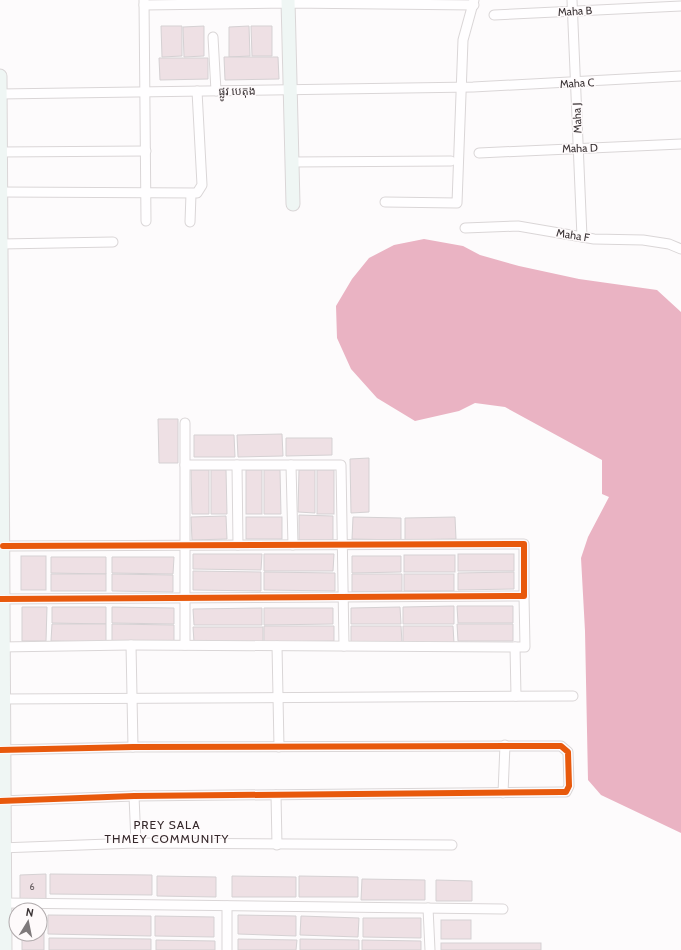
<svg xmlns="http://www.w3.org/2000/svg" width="681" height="950" viewBox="0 0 681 950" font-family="Cabin,'Noto Sans Khmer',sans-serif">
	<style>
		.water { fill: #eab3c3 }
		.building { fill: #eee0e4; stroke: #d5d1d3 }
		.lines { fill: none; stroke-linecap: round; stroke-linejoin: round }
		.street-casing { stroke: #dad6d7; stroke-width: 11 }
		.secondary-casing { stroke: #dad6d7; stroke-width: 15 }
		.street { stroke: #fffeff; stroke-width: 9 }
		.secondary { stroke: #eff6f4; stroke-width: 13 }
		.cycleway-casing { stroke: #fefafb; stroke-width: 8 }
		.cycleway { stroke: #e8590c; stroke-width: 6 }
		.labels { text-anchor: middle; stroke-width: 3; stroke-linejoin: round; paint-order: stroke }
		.number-label { font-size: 9px; fill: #675e61 }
		.street-label { font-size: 11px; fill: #3a3335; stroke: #fefafb }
		.neighbourhood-label { font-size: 12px; letter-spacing: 1px; fill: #35282b; stroke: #fefafb }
	</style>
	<rect width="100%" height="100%" fill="#fdfbfc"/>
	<polygon class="water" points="424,239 463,246 480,255 519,266 579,279 657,290 681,312 681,833 601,795 588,780 585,631 581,558 588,537 609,497 602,494 602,460 505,407 475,403 459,411 415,421 377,398 351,369 337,338 336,306 352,279 369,258 394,245"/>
	<g class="building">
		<polygon points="161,26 182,26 182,56 162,57"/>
		<polygon points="204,26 204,56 184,57 183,27"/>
		<polygon points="249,26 250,56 229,57 229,27"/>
		<polygon points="251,26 272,26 272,56 252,56"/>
		<polygon points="224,57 278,57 279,79 225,80"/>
		<polygon points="159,58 208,58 208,79 160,80"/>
		<polygon points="158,419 178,419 178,463 159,463"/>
		<polygon points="282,434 283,456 238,457 237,435"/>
		<polygon points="194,435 234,435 235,457 194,457"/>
		<polygon points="286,438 332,438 332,455 286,456"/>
		<polygon points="369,458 369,512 351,513 350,459"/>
		<polygon points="191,470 209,470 209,514 192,514"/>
		<polygon points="211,470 226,470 227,514 211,514"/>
		<rect x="246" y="470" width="16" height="44"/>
		<polygon points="264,470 280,470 281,514 264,514"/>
		<polygon points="299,470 315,470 315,513 298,512"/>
		<rect x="317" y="470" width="17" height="44"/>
		<polygon points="299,515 333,516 333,540 299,540"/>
		<polygon points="226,516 227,539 192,540 191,517"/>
		<rect x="246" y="517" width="36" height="22"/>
		<polygon points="353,517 401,518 401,540 352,539"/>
		<polygon points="455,517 456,539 405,540 405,518"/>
		<polygon points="193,554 262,554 261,570 193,569"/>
		<polygon points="264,554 334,554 333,571 264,571"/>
		<rect x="458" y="554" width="56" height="17"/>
		<rect x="404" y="555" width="51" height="17"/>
		<rect x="21" y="556" width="25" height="34"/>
		<polygon points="352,556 401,556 401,572 352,573"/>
		<polygon points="51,557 106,557 106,574 51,573"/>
		<polygon points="112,557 174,557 173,574 112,573"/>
		<polygon points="193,571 261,572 261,591 193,590"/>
		<polygon points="264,572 335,573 335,591 264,590"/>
		<polygon points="514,572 514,589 458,590 458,573"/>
		<rect x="51" y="574" width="55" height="17"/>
		<polygon points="112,574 173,575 173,592 112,591"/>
		<polygon points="352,574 402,574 402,591 352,592"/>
		<rect x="404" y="574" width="50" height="17"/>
		<polygon points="454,606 454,624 403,624 403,607"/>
		<polygon points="457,606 513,606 513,623 458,623"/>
		<polygon points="22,607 47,607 46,641 22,641"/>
		<polygon points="52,607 106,607 106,624 52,623"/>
		<polygon points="112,607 174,608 174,624 112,623"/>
		<polygon points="400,607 401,624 351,624 351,608"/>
		<polygon points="262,608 262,625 194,625 193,609"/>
		<polygon points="264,608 333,608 333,624 264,625"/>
		<polygon points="52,624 106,624 106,642 51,641"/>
		<polygon points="112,624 174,625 174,642 112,641"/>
		<polygon points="457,624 513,624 513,641 458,641"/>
		<polygon points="264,626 334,626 334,641 264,642"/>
		<polygon points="351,626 401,626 402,643 351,643"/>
		<polygon points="403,626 453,626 454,643 403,643"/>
		<polygon points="193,627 263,627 263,642 194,642"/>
		<polygon points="46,874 46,899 20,899 20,875"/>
		<polygon points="50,874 152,875 152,895 50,894"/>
		<polygon points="157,876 216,877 216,897 157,896"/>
		<polygon points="232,876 296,877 296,897 232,897"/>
		<polygon points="299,876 358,877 358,897 299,897"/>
		<polygon points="362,879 425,880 425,900 361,900"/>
		<polygon points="436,880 472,881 472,901 436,901"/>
		<polygon points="48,915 151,916 151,936 48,934"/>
		<polygon points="238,915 296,916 296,936 238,934"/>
		<polygon points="40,916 44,916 44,950 22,950 22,934 40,934"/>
		<polygon points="155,916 214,917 214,937 155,936"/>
		<polygon points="301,916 359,918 358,937 300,935"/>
		<polygon points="363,918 421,918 421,938 363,937"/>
		<rect x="441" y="920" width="30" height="19"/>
		<polygon points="49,938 151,939 151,950 49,950"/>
		<polygon points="238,939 297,940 296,950 238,950"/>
		<polygon points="300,939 359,940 359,950 300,950"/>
		<polygon points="156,940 215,941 215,950 156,950"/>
		<polygon points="362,940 421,941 421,950 362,950"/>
		<rect x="441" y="943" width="100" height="7"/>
	</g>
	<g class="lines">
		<g class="street-casing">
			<g id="street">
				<polyline points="144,0 146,221"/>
				<polyline points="572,0 582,237"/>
				<polyline points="144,5 288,3 474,5"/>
				<polyline points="494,15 681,6"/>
				<polyline points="213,37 216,91"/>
				<polyline points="0,94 473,87 681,76"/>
				<polyline points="0,152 146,151"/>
				<polyline points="479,153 681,144"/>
				<polyline points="292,162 451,161"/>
				<polyline points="1,192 197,193 202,185 197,91"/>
				<polyline points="385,202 457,203 463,40 474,0"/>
				<polyline points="190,222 191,194"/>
				<polyline points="465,228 518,226 594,239 643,240 669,244 681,249"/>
				<polyline points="1,244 113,242"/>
				<polyline points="185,423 185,645"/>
				<polyline points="185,465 341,465 344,646"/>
				<polyline points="237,465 238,545"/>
				<polyline points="291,465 293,545"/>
				<polyline points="0,599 524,596 524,544 3,546"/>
				<polyline points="131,645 133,747"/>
				<polyline points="277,646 279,747"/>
				<polyline points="0,647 131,645 525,647 524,596"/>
				<polyline points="515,647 516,696"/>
				<polyline points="0,699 573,696"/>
				<polyline points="0,750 133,747 561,746 568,752 569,786 566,792 561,792 134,796 0,801"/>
				<polyline points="503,793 505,745"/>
				<polyline points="276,795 277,845"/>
				<polyline points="134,796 136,843"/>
				<polyline points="0,848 136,843 452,845"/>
				<polyline points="5,903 503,909"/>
				<polyline points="428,908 430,950"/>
				<polyline points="227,950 227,906"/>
			</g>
		</g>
		<g class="secondary-casing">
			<g id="secondary">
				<polyline points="288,0 293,204"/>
				<polyline points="0,76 5,950"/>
			</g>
		</g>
		<use href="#street" class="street"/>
		<use href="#secondary" class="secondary"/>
		<g class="cycleway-casing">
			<g id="cycleway">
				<polyline points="0,599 524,596 524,544 3,546"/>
				<polyline points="0,750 133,747 561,746 568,752 569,786 566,792 561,792 134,796 0,801"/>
			</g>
		</g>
		<use href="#cycleway" class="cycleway"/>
	</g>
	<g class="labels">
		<g class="number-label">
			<text x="32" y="890">6</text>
		</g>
		<g class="street-label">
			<text transform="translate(575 11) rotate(-3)" y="4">Maha B</text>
			<text transform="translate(577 83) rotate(-3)" y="4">Maha C</text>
			<text transform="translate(237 91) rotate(-1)" y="4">ផ្លូវ បេតុង</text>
			<text transform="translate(577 118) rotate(-92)" y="4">Maha J</text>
			<text transform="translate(580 148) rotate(-2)" y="4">Maha D</text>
			<text transform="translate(573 235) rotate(9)" y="4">Maha F</text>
		</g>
		<g class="neighbourhood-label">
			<text x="167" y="829">PREY SALA<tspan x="167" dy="14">THMEY COMMUNITY</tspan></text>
		</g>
	</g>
	<g transform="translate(28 922) rotate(10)"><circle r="19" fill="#fefafb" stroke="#b0aaac"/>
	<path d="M0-3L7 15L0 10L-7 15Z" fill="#7e797b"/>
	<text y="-6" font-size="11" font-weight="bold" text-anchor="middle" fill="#3a3335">N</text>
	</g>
</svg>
